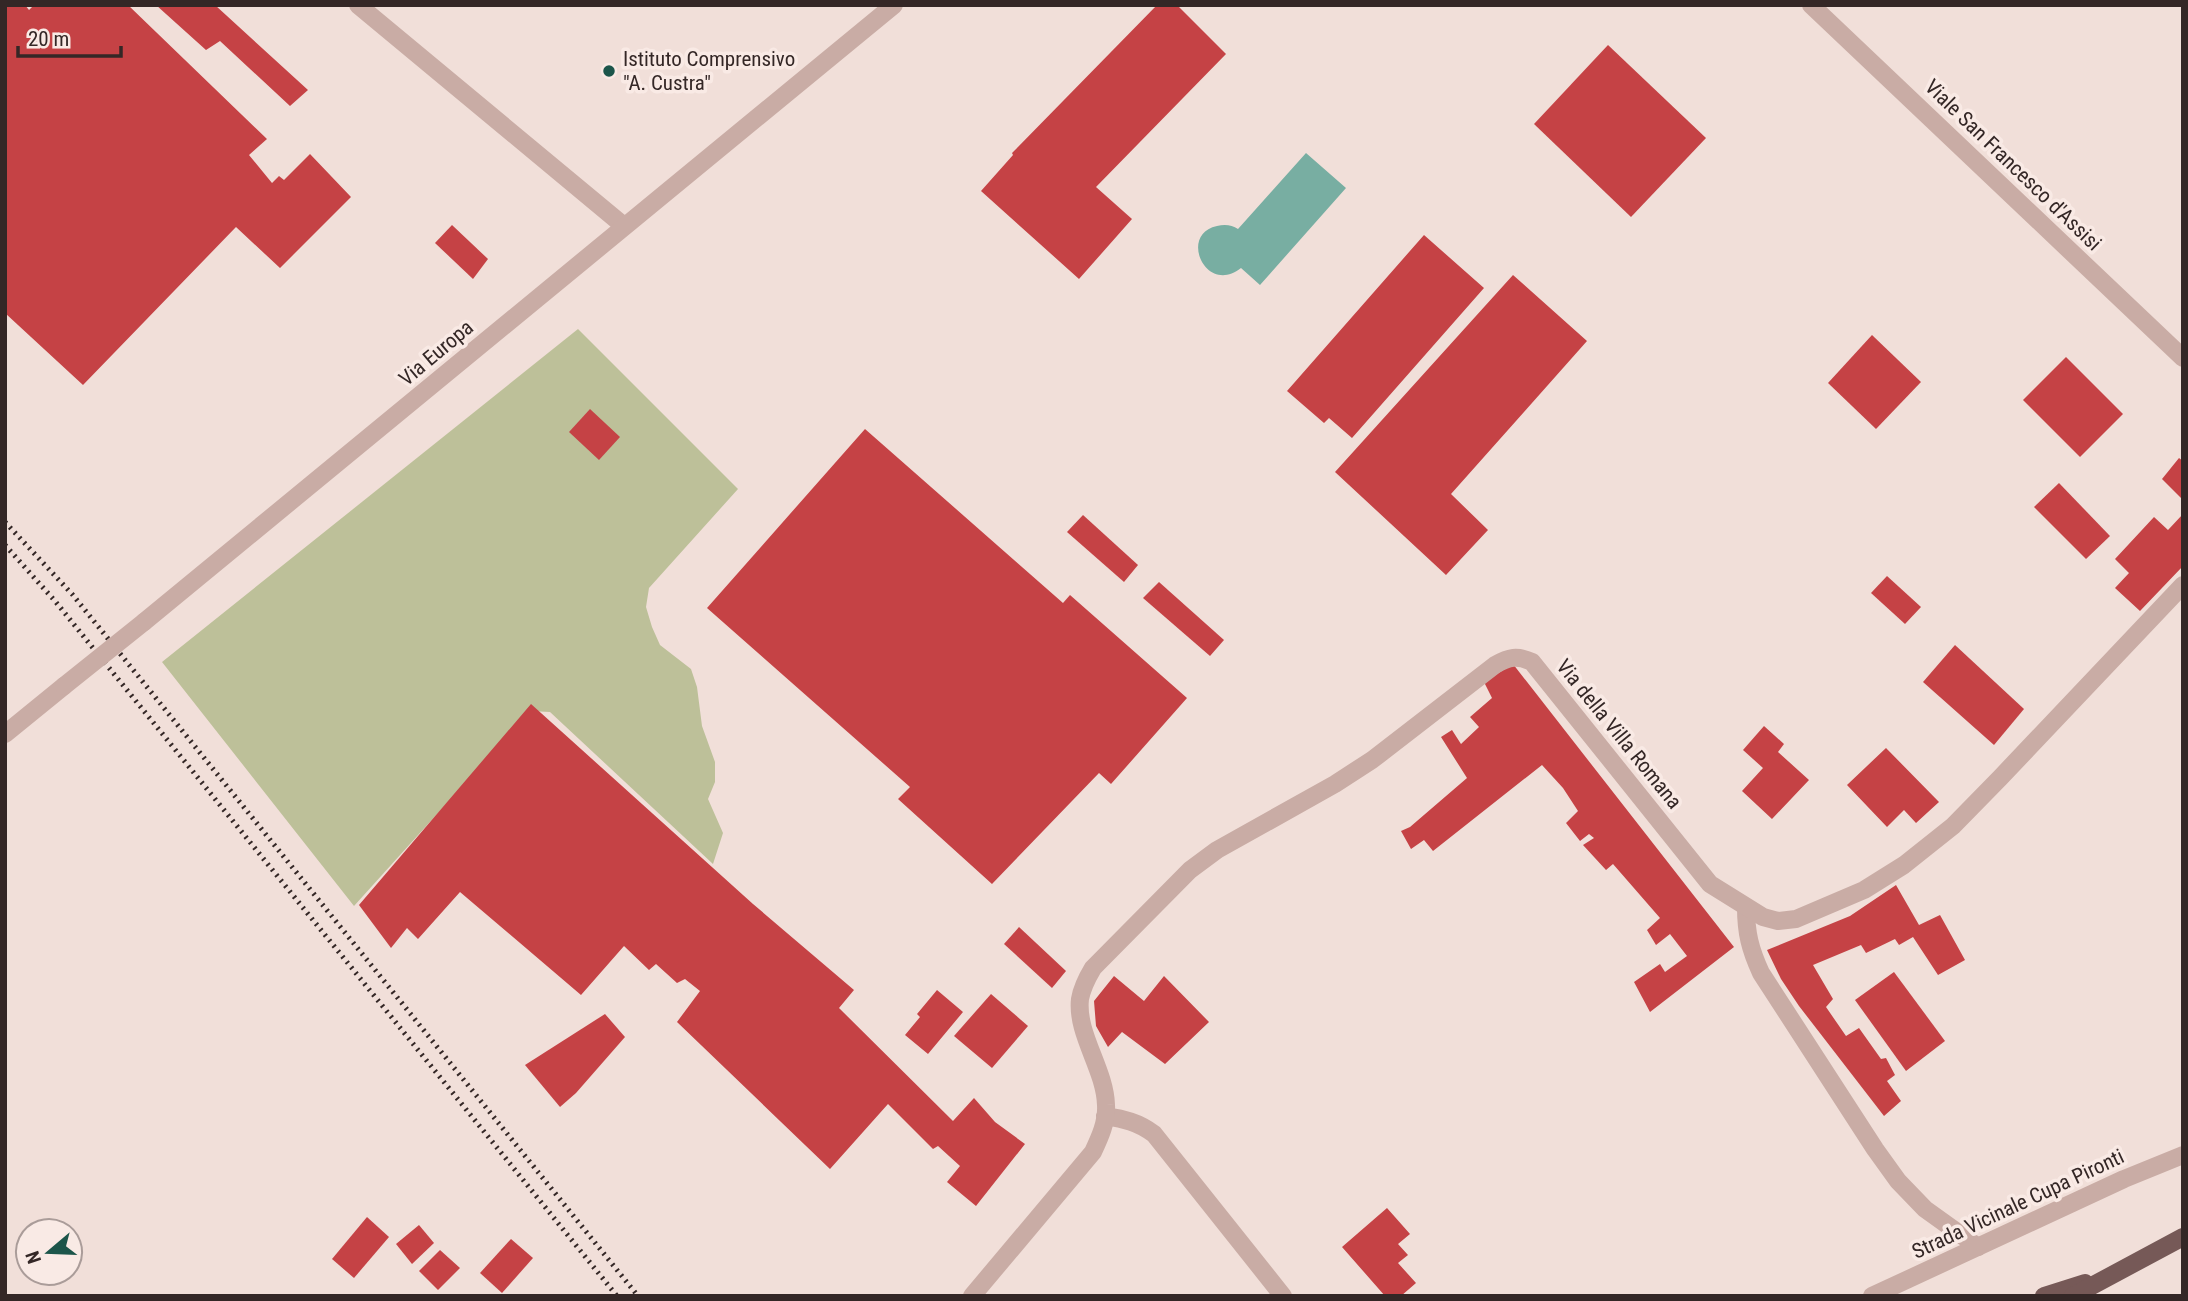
<svg xmlns="http://www.w3.org/2000/svg" width="2188" height="1301" viewBox="0 0 2188 1301" font-family="'Roboto Condensed',sans-serif">
	<style>
		.green { fill: #bdc099 }
		.water { fill: #78aea2 }
		.building { fill: #c54245 }
		.lines { fill: none; stroke-linecap: round; stroke-linejoin: round }
		.minor { stroke: #c9aca5; stroke-width: 18 }
		.major { stroke: #765957; stroke-width: 18 }
		.rail { stroke: #342726; stroke-width: 5; stroke-dasharray: 2 5; stroke-linecap: butt }
		.minor-bridge { stroke: #c9aca5; stroke-width: 18 }
		.poi-dot { fill: #1c554a; stroke: #f9eae5; stroke-width: 2.5 }
		.labels { text-anchor: middle; stroke-width: 7; stroke-linejoin: round; paint-order: stroke }
		.poi-label { font-size: 21px; fill: #342726; stroke: #f9eae5; text-anchor: start }
		.street-label { font-size: 21px; fill: #342726; stroke: #f9eae5 }
	</style>
	<rect width="100%" height="100%" fill="#f1dfd9"/>
	<polygon class="green" points="578,329 738,489 649,588 646,607 652,627 660,645 691,669 697,687 702,726 715,762 715,782 708,799 723,833 713,864 550,712 530,711 354,906 162,662"/>
	<path class="water" d="M1306 153 1346 188 1260 285 1241 268C1206 296 1178 234 1217 226 1225 224 1232 225 1238 229Z"/>
	<g class="building">
		<polygon points="5,5 25,5 29,10 34,5 128,5 267,139 249,155 272,183 279,176 284,180 310,154 351,197 280,268 236,227 83,385 5,313"/>
		<polygon points="156,5 215,5 308,90 290,106 220,41 206,50"/>
		<polygon points="1157,5 1177,5 1226,54 1096,187 1132,219 1079,279 981,191 1013,155 1012,153"/>
		<polygon points="1608,45 1706,138 1631,217 1534,124"/>
		<polygon points="452,225 488,259 473,279 435,243"/>
		<polygon points="1424,235 1484,288 1352,438 1329,418 1324,423 1287,391"/>
		<polygon points="1513,275 1587,341 1451,494 1488,530 1446,575 1335,472"/>
		<polygon points="1872,335 1921,382 1876,429 1828,383"/>
		<polygon points="2066,357 2123,414 2080,457 2023,400"/>
		<polygon points="590,409 620,437 599,460 569,432"/>
		<polygon points="865,429 1063,603 1070,595 1187,698 1111,784 1099,773 992,884 898,799 910,787 707,608"/>
		<polygon points="2179,458 2183,461 2183,500 2162,479"/>
		<polygon points="2059,483 2110,536 2086,559 2034,507"/>
		<polygon points="2183,514 2183,566 2140,611 2115,588 2129,573 2115,559 2154,517 2168,530"/>
		<polygon points="1083,515 1138,565 1124,582 1067,532"/>
		<polygon points="1887,576 1921,607 1905,624 1871,593"/>
		<polygon points="1159,582 1224,640 1210,656 1143,598"/>
		<polygon points="1955,645 2024,709 1994,745 1923,682"/>
		<polygon points="1513,664 1734,947 1650,1012 1634,982 1660,964 1665,972 1687,956 1670,934 1656,945 1647,930 1660,918 1613,864 1606,870 1583,845 1594,838 1589,834 1580,841 1566,823 1578,811 1563,788 1542,765 1433,851 1424,840 1411,849 1401,831 1410,827 1467,778 1441,737 1452,730 1461,744 1479,727 1470,717 1492,698 1484,682"/>
		<polygon points="531,704 753,904 854,990 839,1008 953,1121 974,1098 995,1122 1025,1144 976,1206 947,1182 960,1166 938,1146 933,1149 888,1104 830,1169 677,1022 700,991 685,979 677,983 656,964 649,970 624,946 581,995 460,892 418,939 407,928 391,948 359,905"/>
		<polygon points="1764,726 1784,744 1778,752 1809,780 1772,819 1742,791 1763,768 1743,750"/>
		<polygon points="1886,748 1939,802 1916,823 1904,810 1887,827 1847,785"/>
		<polygon points="1896,885 1919,925 1940,915 1965,960 1938,975 1913,937 1899,945 1895,939 1866,953 1861,945 1813,965 1833,999 1826,1007 1846,1036 1859,1028 1881,1059 1886,1058 1895,1075 1887,1081 1901,1101 1884,1116 1799,1006 1781,979 1767,950 1850,916"/>
		<polygon points="1019,927 1066,971 1052,988 1004,944"/>
		<polygon points="1894,972 1945,1041 1906,1071 1855,1000"/>
		<polygon points="1114,976 1144,1001 1164,976 1209,1022 1165,1064 1122,1032 1108,1047 1096,1026 1094,1001"/>
		<polygon points="937,990 963,1012 928,1054 905,1035 920,1017 917,1014"/>
		<polygon points="991,994 1028,1026 992,1068 954,1036"/>
		<polygon points="605,1014 625,1037 576,1093 560,1107 525,1065"/>
		<polygon points="1387,1208 1410,1234 1398,1244 1408,1255 1398,1263 1416,1283 1401,1296 1385,1296 1342,1247"/>
		<polygon points="367,1217 389,1237 354,1278 332,1259"/>
		<polygon points="419,1225 434,1243 412,1264 396,1244"/>
		<polygon points="511,1239 533,1258 502,1293 480,1273"/>
		<polygon points="440,1250 460,1268 438,1290 419,1271"/>
	</g>
	<g class="lines">
		<g class="minor">
			<polyline points="358,5 624,226"/>
			<polyline points="1811,5 2183,358"/>
			<polyline points="144,622 894,5"/>
			<polyline points="5,734 64,686"/>
			<path d="M1746 907C1746 933 1750 949 1761 973L1875 1149 1898 1181 1925 1209 1978 1247"/>
			<path d="M1105 1116C1124 1119 1138 1122 1154 1134L1283 1296"/>
			<path d="M972 1296 1093 1152C1100 1137 1107 1122 1106 1105 1105 1069 1076 1034 1080 999 1082 988 1087 978 1093 968L1190 870 1217 850 1335 784 1372 760 1495 665C1509 657 1517 655 1532 662L1710 884 1763 917 1778 921 1796 919 1864 890 1904 865 1953 826 2000 778 2183 585"/>
			<polyline points="1872,1296 2124,1179 2183,1155"/>
		</g>
		<g class="major">
			<polyline points="2044,1296 2085,1283"/>
			<polyline points="2073,1296 2183,1237"/>
		</g>
		<g class="rail">
			<polyline points="5,522 72,594 638,1296"/>
			<polyline points="5,545 55,601 617,1296"/>
		</g>
		<polyline class="minor-bridge" points="64,686 144,622"/>
	</g>
	<circle class="poi-dot" cx="609" cy="71" r="7"/>
	<g class="labels">
		<g class="poi-label">
			<text x="623" y="66">Istituto Comprensivo<tspan x="623" dy="24">"A. Custra"</tspan></text>
		</g>
		<g class="street-label">
			<text transform="translate(2013 165) rotate(44)" y="7">Viale San Francesco d'Assisi</text>
			<text transform="translate(436 353) rotate(-40)" y="7">Via Europa</text>
			<text transform="translate(1619 734) rotate(51)" y="7">Via della Villa Romana</text>
			<text transform="translate(2018 1204) rotate(-25)" y="7">Strada Vicinale Cupa Pironti</text>
		</g>
	</g>
	<rect width="2188" height="1301" fill="none" stroke="#342726" stroke-width="14"/>
	<g transform="translate(49 1252) rotate(251)"><circle r="33" fill="#f9eae5" stroke="#aa9c99" stroke-width="2"/>
	<path d="M0-5L12 26L0 18L-12 26Z" fill="#1c554a"/>
	<text y="-10" font-size="19" font-weight="bold" text-anchor="middle" fill="#342726">N</text>
	</g>
	<path d="M18 46v10h103v-10" fill="none" stroke="#342726" stroke-width="3.5"/>
	<text x="28" y="46" font-size="21" fill="#342726" stroke="#f9eae5" stroke-width="5" paint-order="stroke">20 m</text>
</svg>
